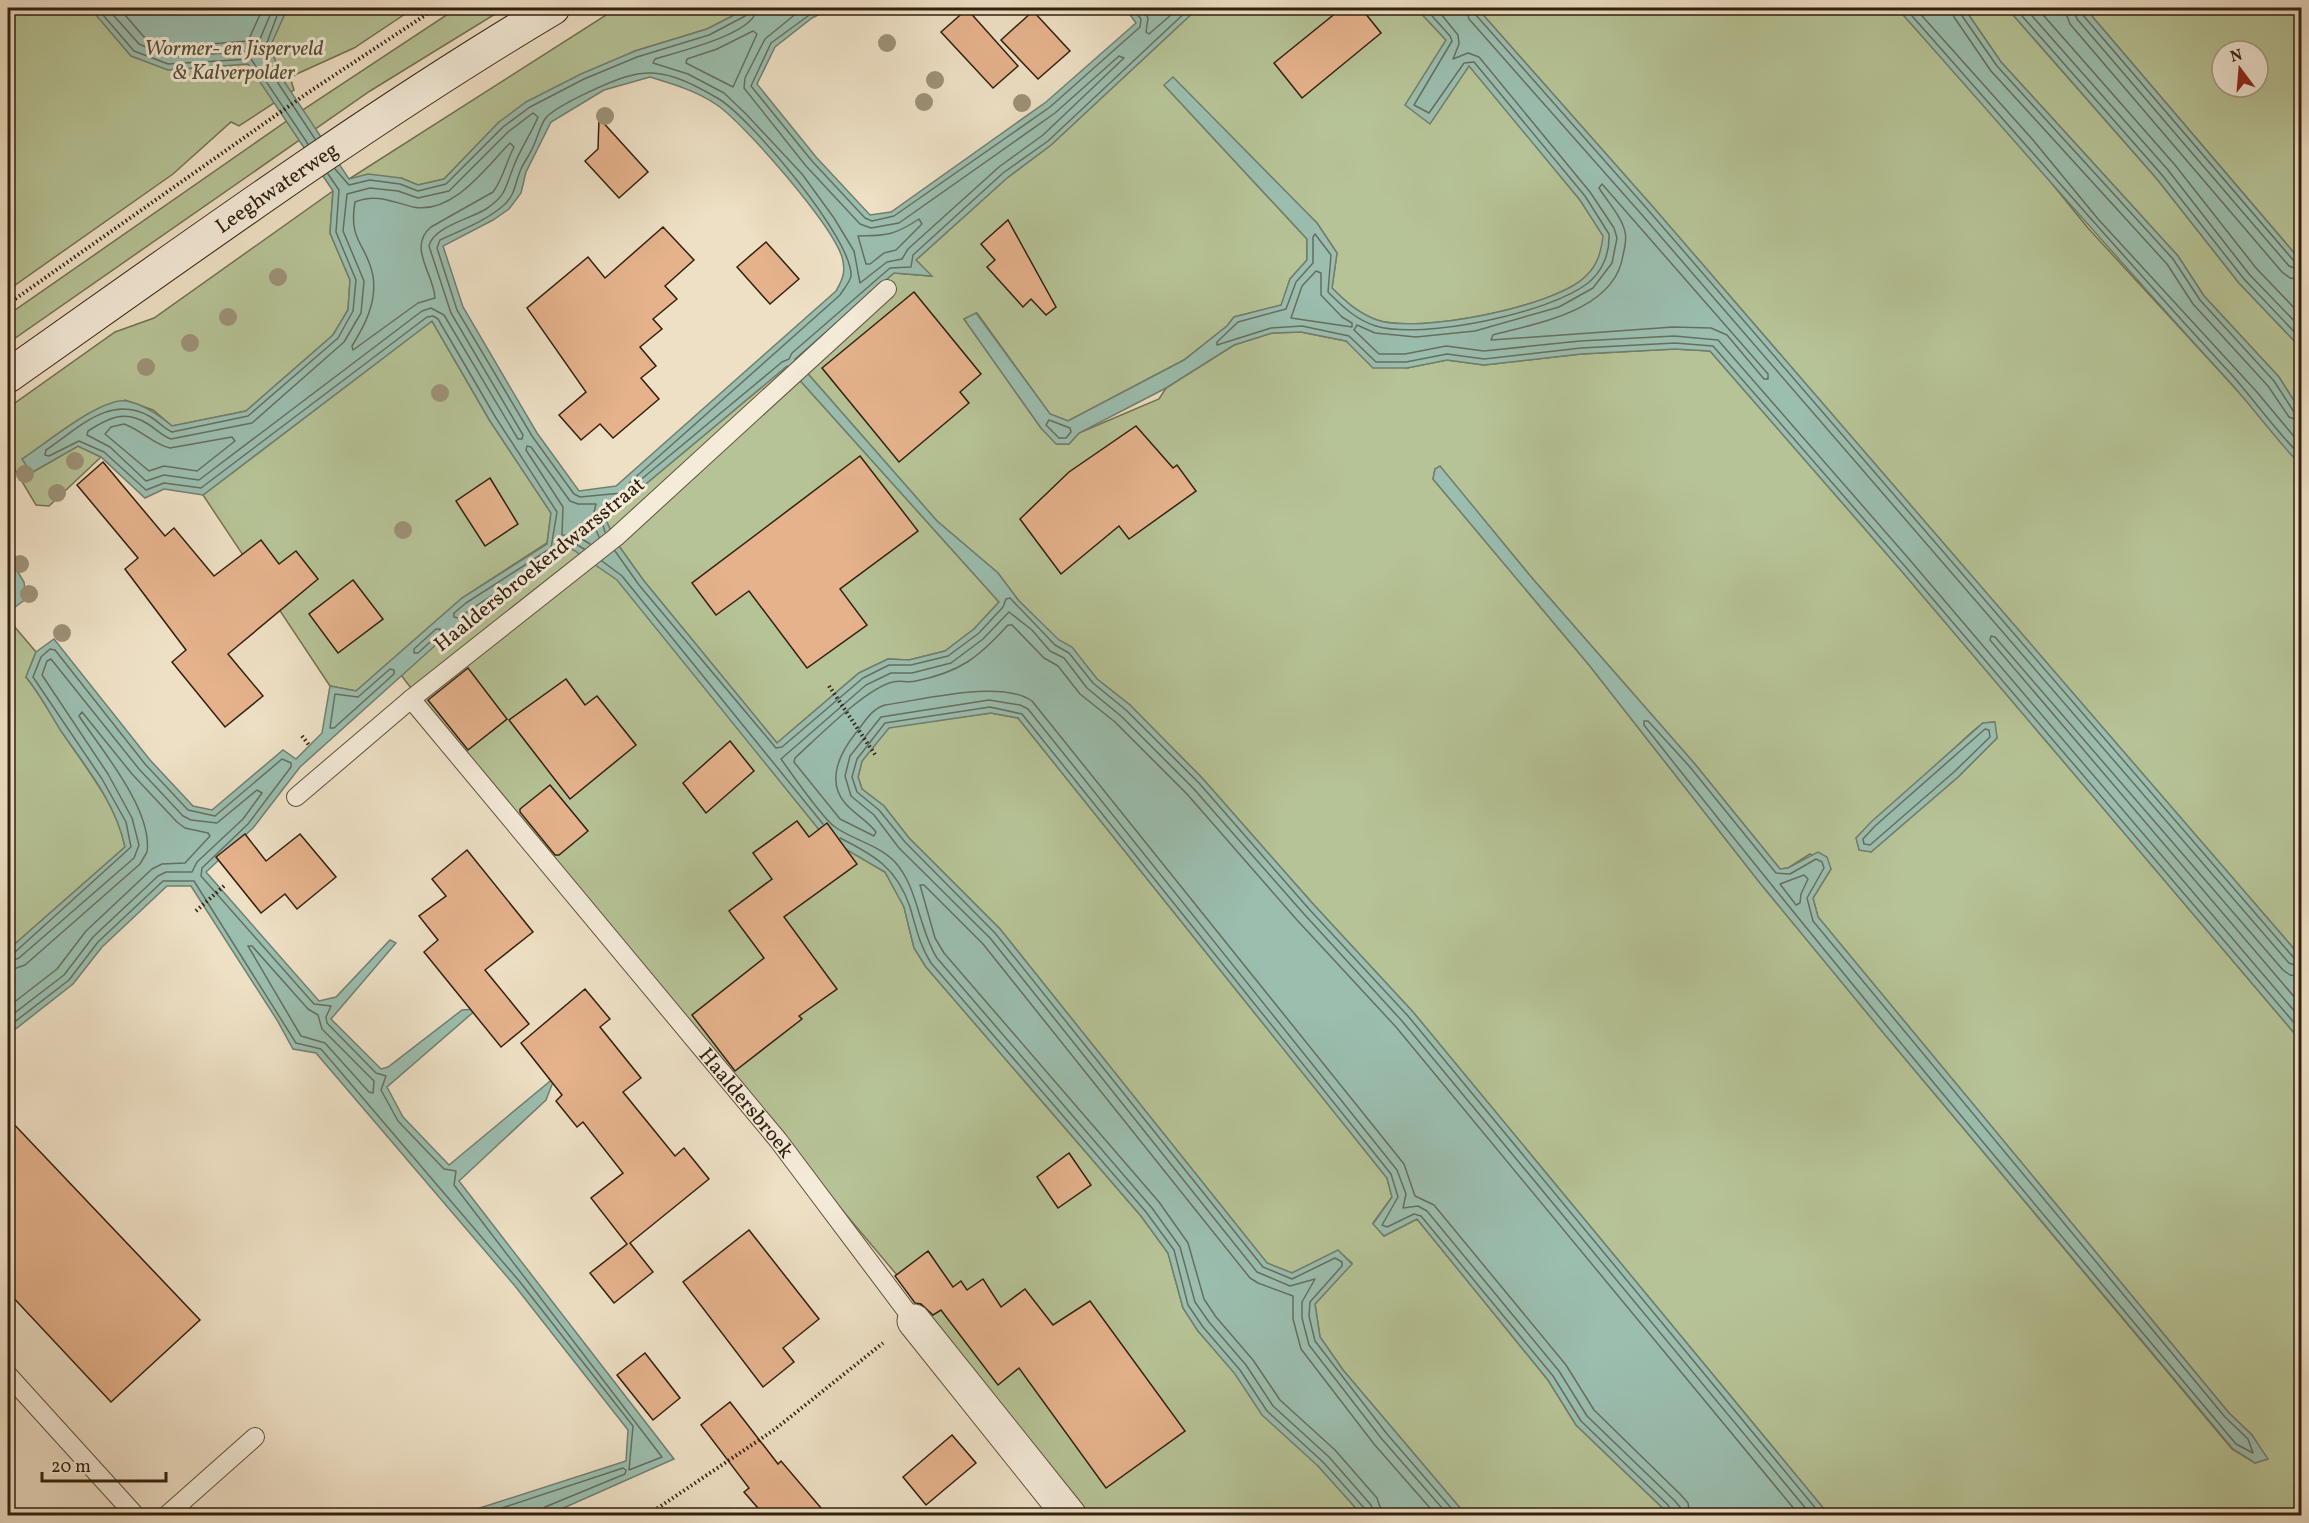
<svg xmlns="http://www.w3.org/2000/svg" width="2309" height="1523" viewBox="0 0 2309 1523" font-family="Vollkorn,serif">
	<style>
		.green { fill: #b6c396; stroke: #747252; stroke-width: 1.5; fill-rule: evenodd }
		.water { fill: #9bbeaf; stroke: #717f6f; stroke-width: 1.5; fill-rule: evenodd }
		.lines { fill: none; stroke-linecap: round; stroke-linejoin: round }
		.shore { stroke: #666f5f; stroke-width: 1.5 }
		.building { fill: #e5b28c; stroke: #32200f; stroke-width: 1.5 }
		.lane-casing { stroke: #61503c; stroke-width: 20 }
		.street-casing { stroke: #61503c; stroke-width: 35 }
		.secondary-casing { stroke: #32200f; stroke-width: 35 }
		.path { stroke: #32200f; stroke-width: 4; stroke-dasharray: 1.5 3; stroke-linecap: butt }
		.lane { stroke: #f4ebd9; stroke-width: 18 }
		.street { stroke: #f4ebd9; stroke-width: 33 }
		.secondary { stroke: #f4ebd9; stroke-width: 33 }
		.tree { fill: #9d9177 }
		.labels { text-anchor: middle; stroke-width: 6; stroke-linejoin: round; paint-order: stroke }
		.park-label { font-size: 21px; font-style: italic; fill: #5a5138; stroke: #f4ebd9 }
		.street-label { font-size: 21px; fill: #32200f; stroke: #f4ebd9 }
	</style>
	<rect width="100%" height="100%" fill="#eee0c5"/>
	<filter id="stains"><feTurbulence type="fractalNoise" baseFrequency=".00333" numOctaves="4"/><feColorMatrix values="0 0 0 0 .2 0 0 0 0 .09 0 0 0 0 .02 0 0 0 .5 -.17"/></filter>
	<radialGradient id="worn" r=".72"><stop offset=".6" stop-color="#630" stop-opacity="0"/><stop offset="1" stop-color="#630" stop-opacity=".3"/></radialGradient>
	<g class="green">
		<polygon points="8,8 414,8 354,48 290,77 294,90 239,126 231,122 173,174 8,290"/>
		<polygon points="457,8 505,8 370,91 8,343 8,315 301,111"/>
		<polygon points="617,8 748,8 707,29 635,51 499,122 444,179 418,185 401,178 349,179"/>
		<path d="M1198 8H1416L1446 40 1430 123 1469 65 1580 200 1604 236C1601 253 1598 265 1585 277 1553 307 1418 334 1377 320 1358 313 1346 302 1332 288L1337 253 1317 223 1164 85 1307 239V260L1290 279 1282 305 1234 317 1227 326 1184 360 1068 421 1050 414 977 313 964 319 1041 428 1057 444H1069L1079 433 1159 399 1166 388 1234 345 1272 333 1301 332 1346 341 1407 368 1447 360 1484 365 1581 354 1675 349 1710 351 1899 568 2301 1041V1515H1829L1413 1012 1314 905 1203 779 1130 705 1097 679 1072 648 1059 641 1019 601 998 573 937 521 795 359 894 273 931 276 916 260 1007 178 1051 145ZM1440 467 1532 578 1694 763 1780 869 1788 868 1810 854 1831 869 1813 898 1818 917 2229 1413 2252 1435 2267 1459 2255 1463 2232 1449 1886 1036 1760 883 1589 665 1433 479 1435 469ZM1994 722 1997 738 1958 777 1871 852 1856 838 1973 731 1983 723Z"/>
		<polygon points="1477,8 1897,8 2023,148 2088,228 2246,400 2301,465 2301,957 1653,207"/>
		<polygon points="1964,8 2007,8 2157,179 2239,283 2301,348 2301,412 2279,377 2204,296 2178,256 2001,62"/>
		<path d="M2085 8H2301V261ZM2222 51H2258V87H2222Z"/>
		<polygon points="333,191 330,233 350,280 348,310 333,335 246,411 172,426 153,410 125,400 31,473 78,446 101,457 49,506 36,505 8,458 8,408 115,332 154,318"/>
		<polygon points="432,321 490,421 551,513 547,543 462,598 356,691 330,686 203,495"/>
		<polygon points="787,366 999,602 974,629 945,651 909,660 888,659 859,673 777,743 644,581 616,542 605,518"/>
		<polygon points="572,548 617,579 825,837 885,872 904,907 914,948 926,967 1141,1216 1168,1253 1183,1308 1198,1331 1362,1515 1088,1515 902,1281 495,798 401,675 459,624"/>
		<path d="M8 619 36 652 26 677C39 693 48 710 59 727 83 766 116 801 125 847L8 950Z"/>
		<polygon points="991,713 1018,718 1387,1178 1392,1197 1373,1223 1384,1236 1417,1219 1548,1380 1576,1425 1670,1515 1466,1515 1343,1370 1320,1337 1315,1304 1352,1263 1338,1251 1292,1273 1267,1263 1000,929 909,838 884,806 862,789 858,777 862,761 889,727"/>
	</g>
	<g class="water">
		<path d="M90 8H292L284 16 270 47 283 80 349 179 368 174 401 178 418 185 444 179 499 122 526 102 581 74 635 51 707 29 748 8H832L812 18 775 47 757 84 816 157 870 215 891 212 1046 102 1136 23 1125 8H1198L1051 145 1007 178 916 260 932 276 894 273 795 359 937 521 998 573 1019 601 1059 640 1072 647 1097 679 1130 705 1203 779 1314 905 1413 1012 1829 1515H1670L1576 1425 1548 1380 1417 1219 1384 1236 1373 1224 1392 1197 1387 1178 1018 718 991 713 889 728 862 761 858 777 862 789 884 806 909 838 1000 929 1267 1263 1292 1273 1338 1250 1352 1264 1315 1304 1320 1337 1343 1370 1466 1515H1362L1318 1466 1262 1415 1235 1374 1198 1331 1183 1308 1168 1253 1141 1216 926 967 914 948 904 907 885 872 825 837 617 580 572 549 459 624 300 767 253 828 206 872 319 1001 336 997 390 940 396 943 331 1019 381 1069 388 1067 462 1010 477 1009 387 1087 403 1117 449 1165 555 1077 546 1100 459 1181 674 1459 559 1510 536 1516 458 1515 626 1461 628 1430 515 1286 316 1053 293 1049 277 1020 191 886H167L102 947 73 984 8 1035V950L125 847C116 803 86 767 61 731 49 712 40 694 26 677L36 652 54 639 150 760 193 806 212 810 283 750 296 759 322 733 330 686 356 691 462 598 547 544 551 513 490 421 432 321 203 495 164 489 145 498 101 457 78 446 31 473 22 459C44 445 102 396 127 401 145 405 159 415 172 426L246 411 333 335 348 310 350 280 330 233 333 191 248 64 168 70 131 56ZM650 77C673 84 697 91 717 105 746 125 832 225 842 257 846 271 843 279 836 291L616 486 579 491 537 433 463 307 443 246 493 220 509 209 521 193 526 172 551 122 604 90ZM787 366 999 602 974 629 945 651 909 660 888 659 859 673 777 743 644 581 616 542 605 518Z"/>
		<path d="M1416 8H1477L1653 207 2301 957V1041L1899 568 1710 351 1675 349 1581 354 1484 365 1447 360 1407 368H1373L1346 341 1301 332 1272 333 1234 345 1166 388 1079 433 1069 444H1056L1041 428 964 319 976 313 1050 414 1068 421 1184 360 1227 326 1234 317 1281 305 1290 279 1307 260V239L1164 85 1173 77 1317 223 1337 253 1332 288C1346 302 1358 313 1377 320 1418 334 1554 307 1585 277 1598 265 1601 252 1603 236L1580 200 1469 66 1430 124 1405 105 1446 40Z"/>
		<path d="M1897 8H1964L2001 62 2178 256 2204 296 2279 377 2301 412V465C2275 439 2253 407 2227 379 2115 257 2007 132 1897 8Z"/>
		<polygon points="2007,8 2085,8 2301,261 2301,348 2239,283 2157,179"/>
		<polygon points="1440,466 1532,578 1694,763 1780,869 1788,868 1818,852 1827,857 1831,869 1813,898 1818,917 2229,1413 2252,1435 2268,1459 2255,1463 2233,1449 1886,1036 1760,883 1589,665 1433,479 1435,469"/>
		<polygon points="8,556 24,582 26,599 8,612"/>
		<polygon points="1995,722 1997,738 1958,777 1871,852 1859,850 1856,838 1871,822 1983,723"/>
	</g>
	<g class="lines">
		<g class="shore">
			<polyline points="97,8 134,51 168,64 251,59 308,144"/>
			<polyline points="107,8 139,44 169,57 255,51 273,8"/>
			<polyline points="119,8 144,37 171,47 248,41 263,8"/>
			<polyline points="284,8 278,13 265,48 278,83 315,139"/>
			<path d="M757 8C756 34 677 52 655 59L653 63 688 74 724 93 746 114 802 174 834 218 854 251 860 283 887 262 902 259 908 249 999 167 1043 135 1124 58 1119 56 1055 113 899 223 871 228 860 224 806 166 744 88 745 78 765 39 803 8"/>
			<polyline points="819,8 771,43 751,86 812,161 865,218 872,221 894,216 1050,107 1140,27 1141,19 1132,8"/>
			<polyline points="1142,8 1148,18 1146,32 1149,34 1179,8"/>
			<path d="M1425 8 1450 36 1452 41 1414 105 1429 113 1464 63 1474 62 1585 196 1609 234C1610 252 1603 271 1588 283 1550 313 1422 340 1376 326 1356 320 1342 306 1328 292L1331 255 1315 234 1313 237V263L1296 282 1286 309 1238 322 1217 342V345L1271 328 1302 326 1349 336 1376 362H1406L1447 354 1484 359 1581 348 1675 343 1713 346 1903 564 2302 1032"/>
			<polyline points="1436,8 1458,35 1459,44 1453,59 1468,53 1479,57 1590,192 1614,228 1617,238 1612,263 1593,288 1559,307 1475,331 1416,337 1375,333 1357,325 1354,330 1379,354 1405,354 1446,346 1484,351 1580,341 1674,336 1718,340 1909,559 2302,1020"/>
			<polyline points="1466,8 1469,19 1643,216 2289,963 2302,968"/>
			<polyline points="1473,8 1475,14 1649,211 2294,958 2302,961"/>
			<path d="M1905 8C2013 130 2120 254 2231 374 2255 401 2276 431 2302 457"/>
			<polyline points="1915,8 2033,140 2098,219 2256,391 2302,446"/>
			<polyline points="1952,8 1954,17 1991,71 2167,264 2193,304 2268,386 2289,417 2302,422"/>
			<polyline points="1959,8 1960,13 1997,66 2173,259 2200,300 2274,381 2294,412 2302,414"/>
			<polyline points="2015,8 2162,175 2244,279 2302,340"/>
			<polyline points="2025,8 2168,170 2249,274 2302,329"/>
			<polyline points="2037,8 2175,165 2256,268 2302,316"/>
			<polyline points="2064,8 2070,24 2282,272 2290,278 2302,280"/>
			<polyline points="2073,8 2077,19 2289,266 2302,271"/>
			<polyline points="2081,8 2082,14 2294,261 2302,264"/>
			<polygon points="753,31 757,34 733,87 686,63 687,59 717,49"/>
			<path d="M533 113 538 117C531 134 519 151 513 168 505 188 506 196 486 209 470 219 433 227 429 246L451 313 523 435 522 439H518L444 315 431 308 422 311 199 480 164 475 146 481 110 447 87 435 88 431C108 418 125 409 148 424 156 429 162 436 171 439L252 423 344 342 361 313 364 281 343 231 347 194 370 188 398 191 418 198 449 191 508 132Z"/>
			<path d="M510 143 514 147C506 162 503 179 493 192L431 227C407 247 434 274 435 298L418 303 353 350 352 346C365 325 377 302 373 276 367 244 348 242 355 202 376 193 393 202 413 207 453 215 486 167 510 143Z"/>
			<polyline points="335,169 349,185 370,180 400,184 418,191 446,184 503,127 530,107 584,79 637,57 709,35 747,15 750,8"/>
			<path d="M328 174 339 190 336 232 356 280 353 311 338 338 248 416 172 432C163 428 157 420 149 416 109 394 78 429 46 450L45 455 49 456 79 441 104 452 146 490 164 483 201 488 427 317 433 316 438 319 496 418 557 512 551 548 466 603 454 613V617L458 618 569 544 574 543 584 549"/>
			<path d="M1602 184 1768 374V379H1764L1727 335 1711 328 1673 327 1491 340 1493 335C1537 323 1615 311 1623 255 1625 247 1627 239 1625 232 1622 217 1607 201 1599 188Z"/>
			<path d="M919 219 922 224 896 250 884 253 870 264H866L858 236C886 236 895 235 919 219Z"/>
			<polygon points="1316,271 1321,273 1321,295 1342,317 1352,323 1352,327 1291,318 1302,286"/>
			<polygon points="1049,420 1070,428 1071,432 1066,438 1059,438 1046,425"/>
			<path d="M124 424C141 430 155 445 170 448L232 437 235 441 197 471 164 466 149 471 105 434 111 427Z"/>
			<path d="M605 532 600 515 621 496 622 493 580 497 574 494 532 436 457 310 437 248 440 240C461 230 486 221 504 205 516 194 515 182 521 169 524 162 529 156 532 149 537 140 539 128 545 119 554 106 613 80 629 76 661 66 692 83 719 99 750 118 853 239 851 276 850 282 843 290 840 295L630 482 629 485 632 487 782 362 789 359 792 353 890 268 911 267 913 255 1003 173 1048 141 1190 8"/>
			<polyline points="590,544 577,536 562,535 563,507 526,450 527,446 531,447 570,501 578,504 596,504 592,520 599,537"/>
			<polyline points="615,551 639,585 776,748 782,747 863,678 889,665 911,665 948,656 979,633 1003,607 1006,599 1010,598 1055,645 1069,653 1093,683 1126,710 1199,783 1309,909 1408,1016 1822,1516"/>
			<polyline points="602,561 622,576 823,824"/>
			<polygon points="436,629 440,629 440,633 418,653 414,653 414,649"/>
			<polygon points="390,669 394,670 394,674 334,728 330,728 335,694 358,697"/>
			<path d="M1644 721H1648L1690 767 1776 873 1790 874 1816 859 1822 862 1824 868 1807 898 1813 921 2225 1417 2248 1439 2253 1453 2236 1444C2036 1206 1836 969 1644 725Z"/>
			<polygon points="1985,729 1989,730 1990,737 1954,772 1870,845 1864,844 1863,839 1875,826"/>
			<path d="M840 838C874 855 897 868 910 907 916 927 919 944 931 963L1146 1212 1174 1250 1188 1305 1203 1327 1240 1370 1267 1411 1323 1462 1365 1509 1366 1516"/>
			<polygon points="1804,875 1808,879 1801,894 1800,903 1796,905 1780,884"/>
			<polygon points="248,946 252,946 308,1009 318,1015 322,1029 374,1081 373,1093 369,1092 325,1043 301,1036"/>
			<polyline points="8,954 14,953 131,847 126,822 102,779 33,677 41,657 50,649 55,650 145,764 188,810 215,816 282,759 291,763 291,767 248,824 202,868 201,876 314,1004 331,1006 326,1017 327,1023 376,1073 386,1076 381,1090 398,1121 444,1169 456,1171 454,1185 662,1457 629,1470 633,1426 520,1282 321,1049 296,1043 194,881 163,881 98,942 69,980 8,1027"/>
			<polyline points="8,962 19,958 134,858 139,845 132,818 108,774 42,675 47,661 51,659 139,769 183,816 191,820 217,823 257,790 262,793 243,819 197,862 192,872 166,872 158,876 93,937 64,975 8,1018"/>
			<path d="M8 971 25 965 140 864 147 852C153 810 101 749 79 716L82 712 132 774 177 822 185 828 208 833 210 836 185 863 162 864 152 869 86 931 57 969 8 1007"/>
			<polyline points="2302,977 2290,975 2283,970 1995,637 1991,636 1990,640 2302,1006"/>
			<polyline points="478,1516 623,1468 626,1470 625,1474 545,1507 541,1516"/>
			<path d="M1374 1516 1371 1505 1329 1457 1273 1406 1246 1365 1209 1322 1195 1302 1180 1247 1152 1208 937 958C919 930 918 887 895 862 879 845 853 840 835 827 822 818 792 774 781 759L866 685 891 673H912L951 663 983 639 1009 612 1032 630 1050 651 1064 658 1087 688 1121 716 1193 788 1304 914 1402 1021 1812 1516"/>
			<polyline points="1383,1516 1377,1498 1335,1450 1280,1400 1253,1360 1216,1317 1204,1299 1188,1243 1159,1202 944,953 935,938 920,885 924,885 983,944 1250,1278 1258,1283 1293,1296 1293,1319 1301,1349 1374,1444 1437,1516"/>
			<polyline points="1449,1516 1381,1438 1309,1345 1302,1318 1302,1302 1315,1279 1290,1286 1257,1272 990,938 899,848 874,815 851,796 845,776 850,756 881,717 989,700 1020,705 1028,709 1397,1170 1406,1194 1403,1208 1418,1206 1427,1211 1559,1371 1587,1416 1674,1500 1680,1507 1681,1516"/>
			<polyline points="1458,1516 1387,1434 1315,1341 1309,1316 1310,1302 1342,1266 1342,1262 1335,1258 1292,1279 1263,1267 995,933 905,842 879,810 857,792 852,777 857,759 885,723 990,707 1022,714 1391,1174 1398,1197 1382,1225 1387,1227 1414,1214 1421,1216 1553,1376 1581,1421 1668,1505 1674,1516"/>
			<path d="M1690 1516 1688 1503 1680 1494 1594 1410 1566 1365 1434 1205 1415 1196 1404 1164 1032 701C1001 679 922 700 885 705 871 709 864 723 855 734 840 753 826 781 845 803 854 814 867 820 876 832L874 836 840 819 794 762 795 758C817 738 866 688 893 682 900 680 908 683 916 681 960 672 978 658 1008 625H1012L1044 658 1058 666 1080 694 1115 722 1187 794 1297 920 1396 1027 1800 1516"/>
		</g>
	</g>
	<g class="building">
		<polygon points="1342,8 1361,8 1381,33 1302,98 1274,63"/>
		<polygon points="967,9 1018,66 993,88 941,32"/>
		<polygon points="1033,11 1070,51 1038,79 1001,40"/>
		<polygon points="599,118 648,172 619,198 585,161 598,149"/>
		<polygon points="1008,220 1056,307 1046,315 1031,299 1023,307 987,267 995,260 981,244"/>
		<polygon points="663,227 694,260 665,286 677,299 653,319 662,329 640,347 656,366 641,378 659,399 613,438 600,424 581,440 559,415 586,392 527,308 588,257 605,278"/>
		<polygon points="766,242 799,279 770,304 737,267"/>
		<polygon points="914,292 981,374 960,392 969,403 899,462 822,368"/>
		<polygon points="1136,426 1173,468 1177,465 1196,491 1129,539 1119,526 1061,574 1020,519 1069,472"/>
		<polygon points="860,456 918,531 840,589 867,625 807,668 749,591 716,615 692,583"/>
		<polygon points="103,462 165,536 174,528 214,576 261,540 279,564 296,551 318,579 228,654 263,696 225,727 172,662 186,650 125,569 138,558 77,485"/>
		<polygon points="490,478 518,524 485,546 456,501"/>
		<polygon points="353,580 383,619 338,653 309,614"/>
		<polygon points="468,668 507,719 468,750 428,700"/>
		<polygon points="566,679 585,705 597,696 636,745 570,799 509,720"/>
		<polygon points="730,741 754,771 706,813 683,783"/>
		<polygon points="550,785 588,831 559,855 555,855 520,812 520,809"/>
		<polygon points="797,821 809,837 827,823 857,864 784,917 837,989 799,1016 802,1019 735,1071 692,1015 764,958 729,911 772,879 753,853"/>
		<polygon points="245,834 266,861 300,834 336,877 297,909 285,894 261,913 216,857"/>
		<polygon points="467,850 533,932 485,970 529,1024 501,1047 424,952 438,940 419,916 446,896 432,879"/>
		<polygon points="585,989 610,1019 600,1027 641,1078 623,1092 675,1156 684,1148 709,1179 630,1243 653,1272 614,1303 590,1273 627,1244 591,1198 623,1173 583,1122 577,1127 556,1101 562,1095 521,1043"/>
		<polygon points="8,1118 200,1320 111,1402 8,1292"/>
		<polygon points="1069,1153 1091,1185 1058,1208 1037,1177"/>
		<polygon points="749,1230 819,1319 783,1348 794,1362 763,1387 683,1282"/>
		<polygon points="928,1251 953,1287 961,1281 967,1290 983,1279 1001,1307 1025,1289 1053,1325 1090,1301 1185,1431 1106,1488 1019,1368 998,1385 941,1310 933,1315 921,1304 915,1303 895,1276"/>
		<polygon points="645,1353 680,1398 653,1420 617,1375"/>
		<polygon points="730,1402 778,1464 781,1461 827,1515 764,1515 744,1492 749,1488 701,1425"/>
		<polygon points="952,1435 976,1463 926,1505 903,1477"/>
	</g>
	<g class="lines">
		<g class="lane-casing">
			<g id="lane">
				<path id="s1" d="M411 699 778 1140 914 1321"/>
				<polyline points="296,797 411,699 616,537 887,289"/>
				<polyline points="8,1375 136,1516"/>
				<polyline points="166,1516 255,1437"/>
			</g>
		</g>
		<g class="street-casing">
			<polyline id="street" points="914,1321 1070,1516"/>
		</g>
		<g class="secondary-casing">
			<g id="secondary">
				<path id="s2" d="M8 376C187 250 365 120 553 8"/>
			</g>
		</g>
		<g class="path">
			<polyline points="8,304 309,92 436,8"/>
			<polyline points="829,686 876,756"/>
			<polyline points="302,736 309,745"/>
			<polyline points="196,911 224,886"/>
			<polyline points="646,1516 774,1430 883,1343"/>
		</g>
		<use href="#lane" class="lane"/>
		<use href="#street" class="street"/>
		<use href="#secondary" class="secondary"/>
	</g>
	<g class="tree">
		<circle cx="887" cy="43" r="9"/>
		<circle cx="935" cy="80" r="9"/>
		<circle cx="924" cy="102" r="9"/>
		<circle cx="1022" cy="103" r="9"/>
		<circle cx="605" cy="116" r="9"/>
		<circle cx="278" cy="277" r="9"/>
		<circle cx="228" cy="317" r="9"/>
		<circle cx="190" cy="343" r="9"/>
		<circle cx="146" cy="367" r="9"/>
		<circle cx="440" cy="393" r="9"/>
		<circle cx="75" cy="461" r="9"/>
		<circle cx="25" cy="474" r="9"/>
		<circle cx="57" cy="493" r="9"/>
		<circle cx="403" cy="530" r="9"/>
		<circle cx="20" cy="564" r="9"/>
		<circle cx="29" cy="594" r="9"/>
		<circle cx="62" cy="633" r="9"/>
	</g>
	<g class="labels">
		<g class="park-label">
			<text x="234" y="55">Wormer- en Jisperveld<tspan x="234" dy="24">&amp; Kalverpolder</tspan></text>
		</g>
		<g class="street-label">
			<text dy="7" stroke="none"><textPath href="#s2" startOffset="328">Leeghwaterweg</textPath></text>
			<text transform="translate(539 564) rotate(-39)" y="7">Haaldersbroekerdwarsstraat</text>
			<text dy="7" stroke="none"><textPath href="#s1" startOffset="525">Haaldersbroek</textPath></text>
		</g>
	</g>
	<rect width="2309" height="1523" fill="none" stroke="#eee0c5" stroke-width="30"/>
	<rect x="9" y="9" width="2291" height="1505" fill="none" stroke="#32200f" stroke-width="3"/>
	<rect x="15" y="15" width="2279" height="1493" fill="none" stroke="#32200f" stroke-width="1.5"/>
	<g transform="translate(2240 69) rotate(344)"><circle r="28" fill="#f4ebd9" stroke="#a69a88" stroke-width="1.5"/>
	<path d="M0-4.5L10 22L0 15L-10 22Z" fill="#8f2418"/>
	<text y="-9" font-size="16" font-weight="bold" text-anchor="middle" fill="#32200f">N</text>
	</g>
	<path d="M42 1472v9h124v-9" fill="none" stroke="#32200f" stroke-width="3"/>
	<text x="51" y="1472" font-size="18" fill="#32200f" stroke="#f4ebd9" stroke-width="4.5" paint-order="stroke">20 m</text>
	<rect width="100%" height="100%" filter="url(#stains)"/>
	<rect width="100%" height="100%" fill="url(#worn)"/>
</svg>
